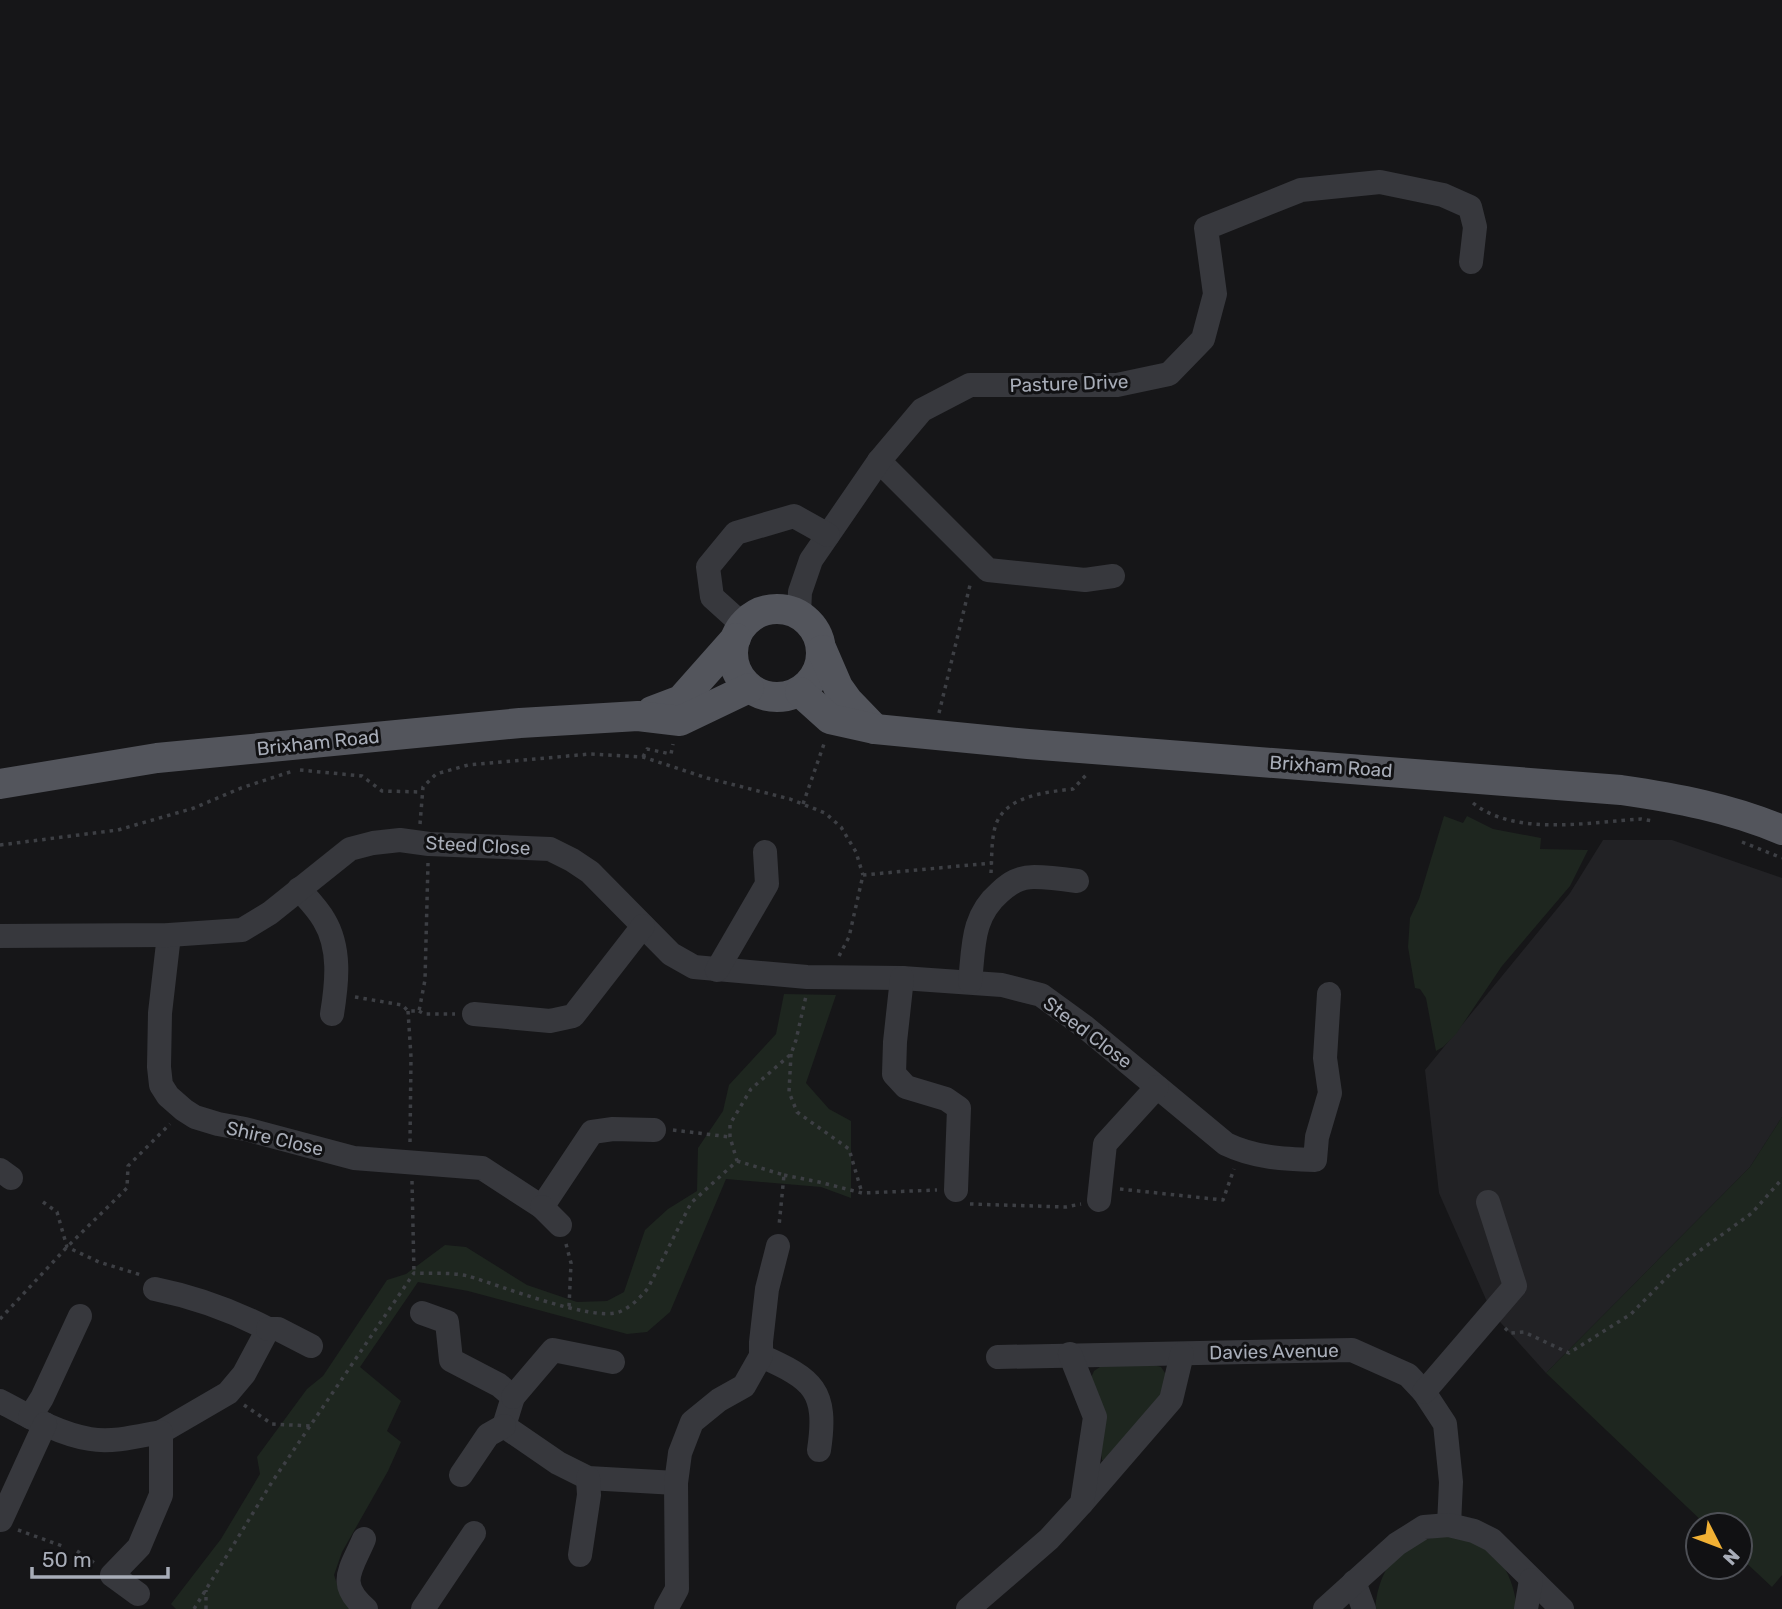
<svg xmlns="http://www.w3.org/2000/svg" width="1782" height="1609" viewBox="0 0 1782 1609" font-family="Rubik,sans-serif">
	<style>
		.built { fill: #222225 }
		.green { fill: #1e261f }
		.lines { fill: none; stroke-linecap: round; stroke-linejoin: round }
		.path { stroke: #3d3f44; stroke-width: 3.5; stroke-dasharray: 3.5 5; stroke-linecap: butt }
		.minor { stroke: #37383d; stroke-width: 24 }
		.major { stroke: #53555c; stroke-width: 30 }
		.labels { text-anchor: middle; stroke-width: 6; stroke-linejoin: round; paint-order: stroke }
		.street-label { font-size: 19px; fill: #a8adb8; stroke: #111113 }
	</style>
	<rect width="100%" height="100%" fill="#161618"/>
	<polygon class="built" points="1603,840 1672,840 1782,878 1782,1117 1750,1167 1546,1373 1492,1313 1439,1193 1425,1070 1570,893"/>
	<g class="green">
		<polygon points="1444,816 1463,823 1467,816 1493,829 1541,838 1540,849 1588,850 1570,886 1502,966 1456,1034 1443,1047 1436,1051 1426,998 1420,989 1415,988 1408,947 1410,918 1419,899"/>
		<polygon points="784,994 836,995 806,1083 829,1109 851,1121 851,1198 821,1187 726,1179 670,1312 647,1332 627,1334 468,1291 418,1282 360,1367 401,1401 387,1431 401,1442 388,1471 342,1552 334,1575 340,1593 350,1609 176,1609 171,1604 221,1539 260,1474 257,1457 307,1389 323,1376 387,1280 406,1274 445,1245 466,1247 527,1285 577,1302 607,1301 624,1292 645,1230 668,1209 697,1191 698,1148 723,1111 729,1085 776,1034"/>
		<polygon points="1782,1117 1782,1575 1772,1587 1740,1557 1740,1525 1706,1525 1546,1373 1750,1167"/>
		<polygon points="1103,1365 1154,1365 1161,1367 1167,1376 1164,1391 1108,1462 1102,1460 1091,1378 1094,1371"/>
		<path d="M1452 1535C1494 1544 1512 1567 1517 1609H1375C1379 1562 1405 1538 1452 1535Z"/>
	</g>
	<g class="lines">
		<g class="path">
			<polyline points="939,713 971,581"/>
			<polyline points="643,757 647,749 671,754 673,744"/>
			<polyline points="300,770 362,776 382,791 422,792"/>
			<path d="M1473 803C1515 837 1591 822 1641 819L1653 821"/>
			<polyline points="803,804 825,741"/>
			<polyline points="420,824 423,787 436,774 468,765 590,754 643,757 707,778 790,799 825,813 841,827 856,852 863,875"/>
			<polyline points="1742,842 1782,858"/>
			<polyline points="0,845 118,830 194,808 241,788 293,771"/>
			<path d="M991 873C992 857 991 839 996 824 1007 795 1048 792 1073 789L1088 773"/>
			<polyline points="839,956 849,937 863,875 992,863"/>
			<polyline points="355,997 402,1005 408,1011 419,1011 425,980 428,863"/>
			<polyline points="408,1011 411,1057 410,1142"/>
			<polyline points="419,1011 424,1014 455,1014"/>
			<polyline points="791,1054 789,1092 797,1112 849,1149 862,1193"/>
			<polyline points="673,1130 730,1137"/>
			<polyline points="737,1161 784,1175 779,1226"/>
			<polyline points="784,1175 819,1182 862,1193 937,1190"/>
			<polyline points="412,1181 414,1273"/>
			<polyline points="1120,1189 1223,1200 1234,1169"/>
			<polyline points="43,1202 57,1212 67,1247 99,1262 141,1275"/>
			<polyline points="970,1204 1066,1207 1081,1204"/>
			<polyline points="566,1244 571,1263 569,1307"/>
			<polyline points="0,1319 67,1247 127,1188 128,1166 170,1124"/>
			<polyline points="1505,1328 1510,1333 1524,1332 1569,1353 1631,1314 1677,1267 1752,1213 1782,1179"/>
			<polyline points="244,1405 272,1424 310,1426"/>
			<polyline points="18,1530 65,1547"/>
			<polyline points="77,1551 96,1564"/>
			<path d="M194 1609 272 1482 414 1273C431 1274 452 1272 468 1276 499 1285 592 1322 619 1312 631 1307 640 1298 648 1288L691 1203 737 1161 730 1137V1124L751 1089 791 1054 796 1040 806 996"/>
			<polyline points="206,1609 206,1590"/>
		</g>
		<g class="minor">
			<polyline points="879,461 988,570 1085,580 1113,576"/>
			<polyline points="799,614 800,592 811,560 879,461 922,410 970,385 1117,385 1169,374 1203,339 1215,294 1206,228 1301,190 1380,182 1443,195 1470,207 1475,227 1471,262"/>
			<polyline points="743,625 712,597 708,567 736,533 794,516 828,535"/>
			<path d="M299 889C308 899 318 909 324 920 341 948 337 983 332 1014"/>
			<polyline points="169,935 160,1013 159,1067 161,1085 168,1096 184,1110 195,1117 218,1124 245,1129 354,1158 482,1168 542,1207 592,1132 613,1129 654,1130"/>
			<path d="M0 936 169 935 242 930 270 913 350 849 373 843 400 840 429 844 550 849 572 860 590 872 671 954 694 967 807 977 902 978 1002 985 1041 995 1085 1027 1226 1144C1255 1158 1284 1159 1315 1160L1317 1137 1330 1093 1325 1058 1329 994"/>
			<polyline points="717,970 767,884 765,852"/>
			<polyline points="902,978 895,1042 894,1074 906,1087 946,1099 959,1108 956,1190"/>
			<path d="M970 982C974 947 971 917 1000 892 1010 883 1019 877 1034 877 1048 877 1063 879 1077 881"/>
			<polyline points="474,1014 550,1021 573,1016 643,926"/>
			<polyline points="0,1170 11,1178"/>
			<polyline points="1099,1200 1105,1144 1157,1087"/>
			<polyline points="542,1207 560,1225"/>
			<path d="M155 1289C195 1297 231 1310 268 1329L244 1374 228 1393 161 1432"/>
			<polyline points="422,1313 447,1322 451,1360 499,1385 513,1397 504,1426 558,1463 588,1478 676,1483"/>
			<polyline points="268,1329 278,1329 311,1346"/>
			<path d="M761 1356C813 1379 828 1390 819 1450"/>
			<polyline points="998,1357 1352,1350 1408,1375 1424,1392 1445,1424 1451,1482 1449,1525"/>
			<polyline points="1424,1392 1515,1286 1488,1202"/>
			<polyline points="513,1397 553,1350 613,1362"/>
			<path d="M0 1401C28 1416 59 1434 90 1439 113 1443 139 1436 161 1432V1495L139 1547 112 1575 138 1594"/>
			<polyline points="30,1417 42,1398 80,1316"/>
			<polyline points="461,1475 488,1435 504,1426"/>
			<polyline points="1082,1503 1171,1400 1182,1354"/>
			<polyline points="1,1520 45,1424"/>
			<path d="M364 1539C351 1570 336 1583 366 1609"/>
			<polyline points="580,1555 589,1495 588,1478"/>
			<polyline points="1354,1582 1364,1609"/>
			<polyline points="423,1609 474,1533"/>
			<polyline points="666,1609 677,1589 676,1483 680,1453 692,1422 719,1400 744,1386 761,1356 761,1342 767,1289 778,1246"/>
			<polyline points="968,1609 1049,1539 1082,1503 1095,1417 1070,1354"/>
			<polyline points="1325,1609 1397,1544 1424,1527 1449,1525 1474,1531 1492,1540 1562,1609"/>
			<polyline points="1526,1609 1531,1580"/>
		</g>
		<g class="major">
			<circle cx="777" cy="653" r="44"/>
			<polyline points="822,650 838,687 848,701 875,729"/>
			<path d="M800 692 830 719 875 729 1028 744 1621 790C1676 798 1730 808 1782 830"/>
			<polyline points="652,711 681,700 736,638"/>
			<polyline points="0,784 157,758 520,723 638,716 680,721 749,688"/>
		</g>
	</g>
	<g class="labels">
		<g class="street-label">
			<text transform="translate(1069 383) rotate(-2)" y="7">Pasture Drive</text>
			<text transform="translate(318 742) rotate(-6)" y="7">Brixham Road</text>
			<text transform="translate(1331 766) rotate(4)" y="7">Brixham Road</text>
			<text transform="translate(478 845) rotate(3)" y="7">Steed Close</text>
			<text transform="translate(1088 1032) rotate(37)" y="7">Steed Close</text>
			<text transform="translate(275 1138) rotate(13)" y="7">Shire Close</text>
			<text transform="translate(1274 1351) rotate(-1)" y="7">Davies Avenue</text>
		</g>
	</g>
	<g transform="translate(1719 1546) rotate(132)"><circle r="33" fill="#111113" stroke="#4d4f55" stroke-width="2"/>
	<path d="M0-5L12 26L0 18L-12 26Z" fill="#f2b134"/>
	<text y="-10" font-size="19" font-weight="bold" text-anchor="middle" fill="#a8adb8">N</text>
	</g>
	<path d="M32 1567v10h136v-10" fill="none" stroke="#a8adb8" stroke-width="3.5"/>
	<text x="42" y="1567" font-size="21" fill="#a8adb8" stroke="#111113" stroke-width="5" paint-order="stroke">50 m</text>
</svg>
